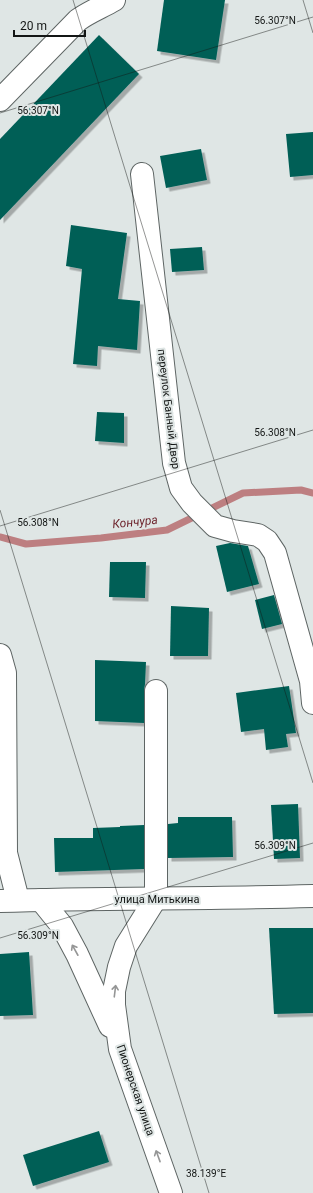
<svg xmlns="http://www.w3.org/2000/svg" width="313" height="1193" viewBox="0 0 313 1193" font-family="Roboto,sans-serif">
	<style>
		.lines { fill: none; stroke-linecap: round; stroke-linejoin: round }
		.stream { stroke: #bd7f81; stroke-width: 7 }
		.building { fill: #005f57; filter: url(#shadow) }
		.minor-casing { stroke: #5e6564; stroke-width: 24 }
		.minor { stroke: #fff; stroke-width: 22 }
		.oneway { stroke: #959696 }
		.ticks { fill: none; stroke: #131615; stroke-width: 1; stroke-opacity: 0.45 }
		.labels { text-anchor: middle; stroke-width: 4; stroke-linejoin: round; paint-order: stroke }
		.street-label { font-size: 11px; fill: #131615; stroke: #dfe6e5 }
		.water-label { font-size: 12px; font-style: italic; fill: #6a1f28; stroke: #dfe6e5 }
		.ticks-label { font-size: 10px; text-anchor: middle; fill: #131615; stroke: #dfe6e5; stroke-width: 4; stroke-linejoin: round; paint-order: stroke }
	</style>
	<defs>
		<filter id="shadow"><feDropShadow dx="3.5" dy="3.5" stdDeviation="0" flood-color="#0004"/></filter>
	</defs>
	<rect width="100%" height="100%" fill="#dfe6e5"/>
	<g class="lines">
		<polyline class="stream" points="0,537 26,544 101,538 167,530 243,493 301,490 313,493"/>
	</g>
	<g class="building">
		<polygon points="164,0 225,0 216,60 157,51"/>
		<polygon points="99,35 139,74 0,220 0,139"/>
		<polygon points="313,132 313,175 290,177 286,134"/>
		<polygon points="201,149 207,180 166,188 160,156"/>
		<polygon points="71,225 127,233 118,299 140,301 137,350 98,346 97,366 73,364 82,269 66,266"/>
		<polygon points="202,247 204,270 172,272 170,249"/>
		<polygon points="97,412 124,413 124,443 95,441"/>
		<polygon points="230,543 248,546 259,584 227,592 216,546"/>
		<polygon points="110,562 146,562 145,598 109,597"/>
		<polygon points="274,595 282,624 262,629 255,600"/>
		<polygon points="171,606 209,608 208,656 170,656"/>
		<polygon points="95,660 146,662 145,684 144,691 144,723 95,721"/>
		<polygon points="289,686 296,733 286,734 288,747 266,750 264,729 241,732 236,693"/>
		<polygon points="298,804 300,858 274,859 271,805"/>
		<polygon points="178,817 232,817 233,857 168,858 168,824 178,823"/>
		<polygon points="144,825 144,869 55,872 54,838 93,838 93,828 120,827 120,826"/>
		<polygon points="269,928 313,928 313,1013 274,1014"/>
		<polygon points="29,952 33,1015 0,1016 0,954"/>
		<polygon points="99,1131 109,1162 33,1186 23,1155"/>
	</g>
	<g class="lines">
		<g class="minor-casing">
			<g id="minor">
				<path d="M0 100 78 20C89 12 102 7 114 0"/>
				<polyline points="142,174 174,463 181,488 192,503 215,526 233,531 258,535 267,541 275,553 311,681 313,703"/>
				<polyline points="0,655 5,673 6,853 18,900"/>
				<polyline points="156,691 156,898"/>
				<polyline points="156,898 126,946 119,967 114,991 114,1005 120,1049 171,1193"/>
				<polyline points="41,900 62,926 77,954 110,1026"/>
				<path d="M0 901C104 898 209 899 313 896"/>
			</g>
		</g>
		<use href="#minor" class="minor"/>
	</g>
	<defs><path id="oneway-shaft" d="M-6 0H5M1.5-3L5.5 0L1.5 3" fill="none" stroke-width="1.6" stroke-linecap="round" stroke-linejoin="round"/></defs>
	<g class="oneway">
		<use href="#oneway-shaft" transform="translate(75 950) rotate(-119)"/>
		<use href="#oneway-shaft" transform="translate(115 991) rotate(-83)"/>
		<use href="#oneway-shaft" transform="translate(158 1156) rotate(-110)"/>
	</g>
	<path class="ticks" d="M73 0 313 783M303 0 313 33M0 113 313 17M0 510 209 1193M0 526 313 430M0 938 313 843"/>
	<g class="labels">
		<g class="street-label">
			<text transform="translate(169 409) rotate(83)" y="4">переулок Банный Двор</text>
			<text x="157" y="903">улица Митькина</text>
			<text transform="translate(136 1090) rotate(71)" y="4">Пионерская улица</text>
		</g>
		<g class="water-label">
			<text transform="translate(135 522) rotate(-6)" y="4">Кончура</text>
		</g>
	</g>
	<g class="ticks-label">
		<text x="275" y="24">56.307°N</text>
		<text x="38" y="114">56.307°N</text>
		<text x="275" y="436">56.308°N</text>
		<text x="38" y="526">56.308°N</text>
		<text x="275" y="849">56.309°N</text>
		<text x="38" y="939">56.309°N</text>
		<text x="206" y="1177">38.139°E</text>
	</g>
	<path d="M14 30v6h71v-6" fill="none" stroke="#131615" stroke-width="2"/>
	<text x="20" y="30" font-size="12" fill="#131615" stroke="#dfe6e5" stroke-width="3" paint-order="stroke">20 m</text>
</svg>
